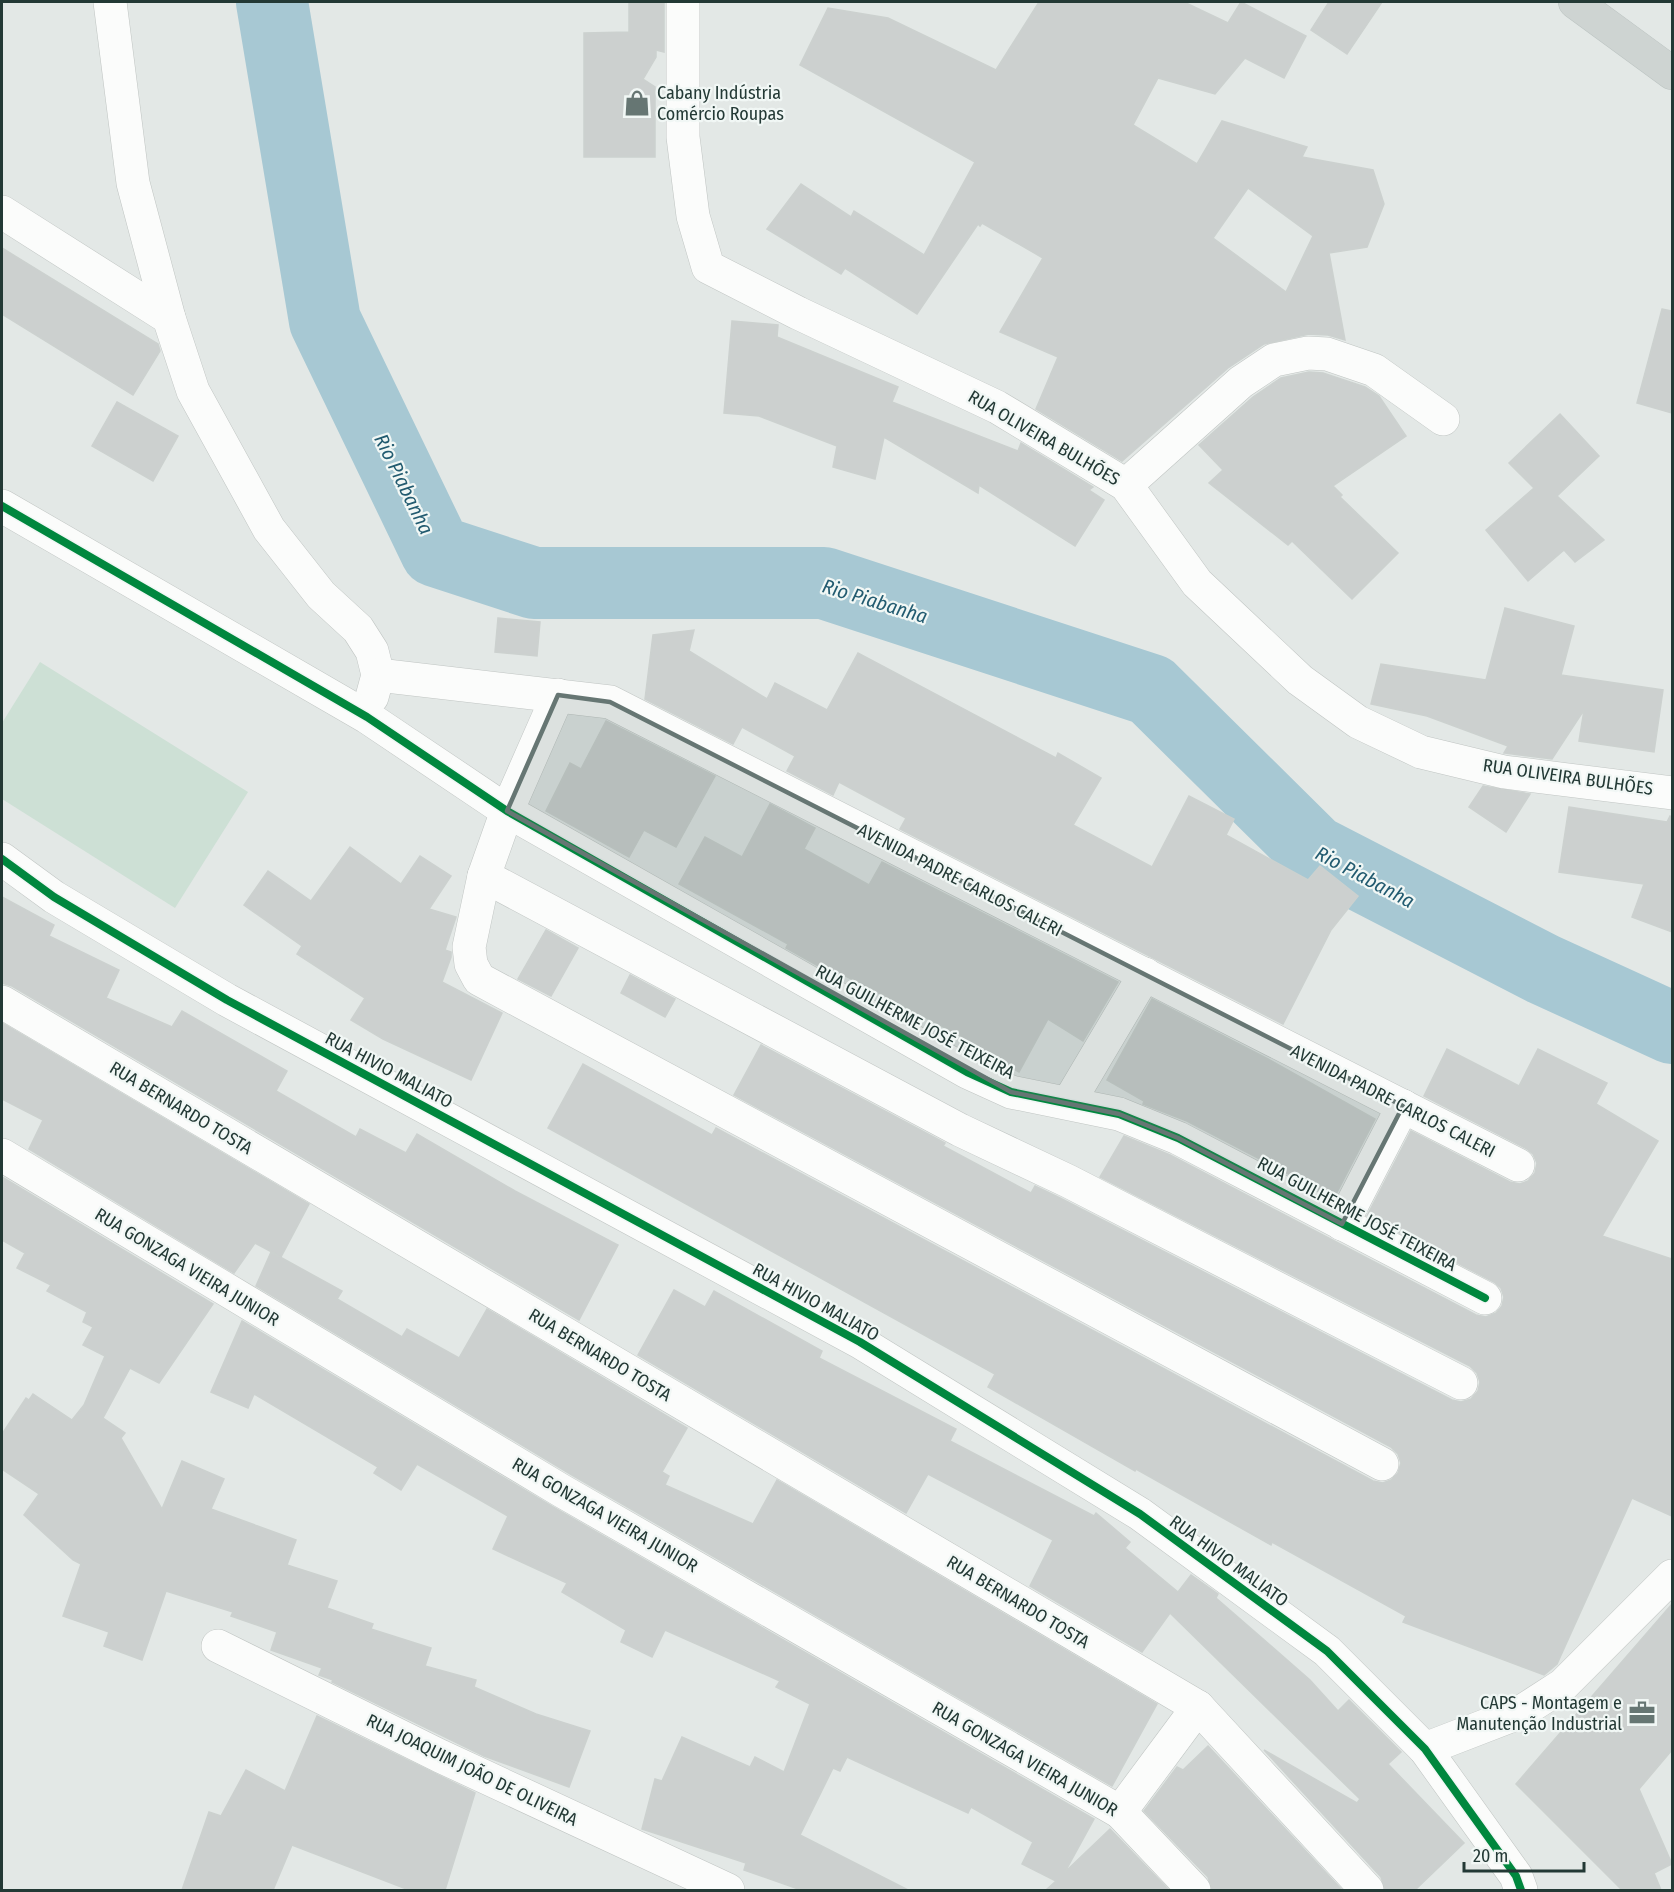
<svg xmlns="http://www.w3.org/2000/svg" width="1674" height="1892" viewBox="0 0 1674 1892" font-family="'Fira Sans Condensed',sans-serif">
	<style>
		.green { fill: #cde0d5 }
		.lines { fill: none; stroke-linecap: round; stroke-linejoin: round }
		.river { stroke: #a7c8d3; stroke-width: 72 }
		.building { fill: #ccd0cf; stroke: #ccd1cf; stroke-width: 1.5; fill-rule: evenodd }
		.minor-casing { stroke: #c0c5c3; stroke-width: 34 }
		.major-casing { stroke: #bcc4c2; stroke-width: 34 }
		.minor { stroke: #fbfcfb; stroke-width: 33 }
		.major { stroke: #ced4d2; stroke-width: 33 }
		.cycleway-casing { stroke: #f1f7f5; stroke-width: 11 }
		.cycleway { stroke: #00873e; stroke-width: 8 }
		.marked { fill: #667673; fill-opacity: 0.2; stroke: #667673; stroke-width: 4.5; stroke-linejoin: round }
		.labels { text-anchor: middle; stroke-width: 4.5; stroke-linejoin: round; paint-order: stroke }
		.poi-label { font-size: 18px; fill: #233935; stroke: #f1f7f5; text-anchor: start }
		.street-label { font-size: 18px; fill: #233935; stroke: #f1f7f5 }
		.water-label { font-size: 20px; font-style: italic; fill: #225b70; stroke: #f1f7f5 }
	</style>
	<rect width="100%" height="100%" fill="#e3e8e6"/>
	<polygon class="green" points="40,662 248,792 175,908 2,799 2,723"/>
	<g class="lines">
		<polyline class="river" points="272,2 325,321 436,551 534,583 824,583 1151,690 1314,851 1543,969 1672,1028"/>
	</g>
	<g class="building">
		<polygon points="629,2 664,2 664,52 656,50 656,57 643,79 655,87 655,157 584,157 584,33 629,32"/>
		<path d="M1039 2H1184L1228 23 1241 2 1306 36 1284 78 1245 58 1215 94 1158 78 1133 125 1197 164 1222 121 1307 147 1302 157 1373 170 1384 204 1367 247 1329 253 1345 340 1328 335 1309 334 1264 344 1228 368 1122 461 1036 409 1058 357 1000 332 1043 258 982 223 980 226 978 224 917 314 845 268 841 274 767 229 801 184 851 217 854 211 924 255 975 162 800 65 828 8 888 18 996 70ZM1248 188 1313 236 1286 292 1213 238Z"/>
		<polygon points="1329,2 1382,2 1347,54 1311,30"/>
		<polygon points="2,248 158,344 160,351 133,395 2,314"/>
		<polygon points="1662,309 1672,311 1672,413 1637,403"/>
		<polygon points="732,321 778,325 777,337 898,387 892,402 1018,451 1021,443 1093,487 1089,490 1104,500 1075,546 979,485 978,493 884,437 875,479 833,467 837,446 759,416 724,413"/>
		<polygon points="1309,372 1323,373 1365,387 1379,396 1406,436 1333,486 1342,495 1340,497 1398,553 1352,599 1292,541 1288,545 1209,483 1223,470 1199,445 1253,397 1281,378"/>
		<polygon points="117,402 178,436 153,481 92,446"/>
		<polygon points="1560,414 1599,456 1557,496 1604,540 1575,562 1564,550 1528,581 1486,530 1534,488 1509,463"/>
		<polygon points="1505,608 1574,626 1561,675 1663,690 1654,752 1579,741 1584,710 1552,759 1504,753 1508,746 1427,716 1371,704 1381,664 1486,680"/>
		<polygon points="498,618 540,622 537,656 495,652"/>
		<polygon points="694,630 689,651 767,699 775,683 827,710 858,653 1056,758 1058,753 1101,778 1073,825 1152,867 1189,796 1234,819 1226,835 1308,880 1320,866 1358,896 1331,930 1283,1024 900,829 906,818 839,782 833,795 787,771 795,756 742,727 733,744 645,699 653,635"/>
		<polygon points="606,721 715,776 676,847 644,830 629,857 546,811 570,763 581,769"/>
		<polygon points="1483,786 1530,794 1506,832 1469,807"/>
		<polygon points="770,804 815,828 804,849 869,885 882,862 1118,982 1083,1041 1048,1019 1019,1072 960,1039 961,1036 836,971 835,975 831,973 786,948 788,944 679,884 705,837 742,857"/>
		<polygon points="1569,807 1667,822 1670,816 1672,817 1672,932 1632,917 1644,884 1559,872"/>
		<polygon points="350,847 401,884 420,856 451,876 429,909 456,917 445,950 451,952 451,957 442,982 502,1013 471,1080 383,1039 351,1020 365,998 297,954 302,946 244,905 268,871 311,901"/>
		<polygon points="2,897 54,925 49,936 119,970 106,998 172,1027 182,1011 287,1071 276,1091 356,1137 360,1129 406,1153 417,1134 515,1191 618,1245 579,1320 12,986 2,983"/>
		<polygon points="546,930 578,948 551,996 518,979"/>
		<polygon points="630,975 675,999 665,1017 621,993"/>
		<polygon points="1152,999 1268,1059 1375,1119 1334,1198 1187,1121 1143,1104 1144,1101 1107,1080"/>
		<polygon points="2,1023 309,1204 281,1257 255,1243 234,1273 29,1149 43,1120 2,1099"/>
		<polygon points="761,1045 945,1143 943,1146 1031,1193 1035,1186 1060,1198 1452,1400 1461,1402 1471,1399 1478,1391 1480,1382 1477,1373 1470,1366 1100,1177 1124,1136 1170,1155 1476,1315 1486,1317 1496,1313 1502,1306 1504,1297 1501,1288 1494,1282 1367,1216 1411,1131 1510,1182 1520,1184 1528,1181 1535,1173 1537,1163 1533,1154 1527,1149 1424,1096 1447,1049 1519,1086 1538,1049 1607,1083 1596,1104 1658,1141 1602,1236 1672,1259 1672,1516 1632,1498 1557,1664 1544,1675 1403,1622 1406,1616 1272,1542 1271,1545 1136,1469 1135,1471 988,1387 995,1374 548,1128 583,1064 712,1135 716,1128 1373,1481 1383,1483 1391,1480 1398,1473 1401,1463 1398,1454 1391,1447 734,1095"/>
		<polygon points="2,1177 213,1304 159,1383 130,1368 103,1418 125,1433 121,1438 162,1509 182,1461 224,1479 211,1509 296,1540 287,1565 337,1581 327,1608 373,1624 371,1629 431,1648 425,1666 476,1680 474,1687 536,1714 590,1731 569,1787 484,1756 332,1682 333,1680 319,1675 322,1668 271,1650 277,1632 231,1616 233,1612 166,1591 142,1660 104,1646 109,1632 63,1616 81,1564 73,1560 24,1515 39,1494 2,1469 2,1434 26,1398 29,1400 33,1394 72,1420 84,1405 105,1356 83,1345 93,1327 83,1322 87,1312 47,1291 51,1285 17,1268 25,1253 2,1240"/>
		<polygon points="271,1252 342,1291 337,1299 402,1337 407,1329 459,1358 487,1309 687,1428 662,1472 669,1476 665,1485 753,1524 777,1480 1157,1704 1112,1786 572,1475 256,1286"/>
		<polygon points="674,1290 705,1307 714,1291 822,1351 819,1358 956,1429 950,1441 1094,1516 1096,1513 1130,1542 1125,1548 1178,1592 1191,1575 1218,1594 1216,1598 1310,1680 1338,1711 1349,1700 1401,1752 1388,1764 1464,1843 1415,1890 1385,1890 1381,1877 1264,1750 1357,1803 1360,1799 1170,1613 1142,1652 1030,1586 1053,1540 928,1474 906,1513 638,1355"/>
		<polygon points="242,1321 553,1507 1094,1819 1065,1872 1110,1829 1169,1890 1046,1890 1056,1881 1022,1864 1033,1842 971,1807 968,1813 847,1757 840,1771 833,1768 800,1835 908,1890 801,1890 744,1870 746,1863 642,1829 655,1779 662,1781 682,1737 750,1767 755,1757 784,1772 810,1704 776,1687 780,1681 665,1630 652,1657 621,1642 626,1630 562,1592 567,1583 493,1549 508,1516 417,1464 401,1490 374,1473 378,1467 254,1394 248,1408 211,1392"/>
		<polygon points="1672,1604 1672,1750 1639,1789 1672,1864 1654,1873 1661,1890 1622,1890 1516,1784"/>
		<polygon points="317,1716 475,1793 445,1890 409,1890 292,1845 273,1890 182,1890 209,1812 221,1816 246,1770 285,1791"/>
		<polygon points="1208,1746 1342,1890 1212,1890 1208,1877 1144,1811 1177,1767 1183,1770"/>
	</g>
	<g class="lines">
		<g class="minor-casing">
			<g id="minor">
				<polyline points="110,2 133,183 169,318 193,391 269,529 321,595 358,629 372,651 378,675 372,697"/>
				<polyline points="683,2 683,137 693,216 708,267 798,313 997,407 1126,485 1197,583 1300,680 1358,722 1421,752 1504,772 1672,793"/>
				<polyline points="2,212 169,318"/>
				<polyline points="1126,485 1241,382 1274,360 1308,353 1327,354 1374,370 1443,419"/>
				<polyline points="2,506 367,717 507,811 967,1072 1011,1092 1119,1114 1178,1138 1485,1298"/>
				<polyline points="378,675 610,702 1518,1165"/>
				<polyline points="558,695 507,811 484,876 469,947 471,964 479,979 1382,1464"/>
				<polyline points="2,859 54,897 227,1000 860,1342 1140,1514 1327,1651 1425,1749 1516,1876 1521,1890"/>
				<polyline points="484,876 960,1130 1068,1181 1461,1383"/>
				<polyline points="2,1002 1198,1707 1367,1890"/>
				<polyline points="1069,1102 1145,974"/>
				<polyline points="2,1155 562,1491 1120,1812 1194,1890"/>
				<polyline points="1342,1224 1403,1106"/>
				<polyline points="218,1646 440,1756 728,1890"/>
				<polyline points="1425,1749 1521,1712 1563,1685 1672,1576"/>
				<polyline points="1120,1812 1198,1707"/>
			</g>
		</g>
		<g class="major-casing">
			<polyline id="major" points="1575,2 1672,73"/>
		</g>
		<use href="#minor" class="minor"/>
		<use href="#major" class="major"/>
		<g class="cycleway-casing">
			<g id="cycleway">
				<polyline points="2,506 367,717 507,811 967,1072 1011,1092 1119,1114 1178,1138 1485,1298"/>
				<polyline points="2,859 54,897 227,1000 860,1342 1140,1514 1327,1651 1425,1749 1516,1876 1521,1890"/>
			</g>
		</g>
		<use href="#cycleway" class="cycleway"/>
	</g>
	<path class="marked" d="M558 695 610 702 1403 1106 1342 1224 1178 1138 1119 1114 1011 1092 507 811Z"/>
	<defs>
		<g id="shop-bare" transform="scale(2.07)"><path d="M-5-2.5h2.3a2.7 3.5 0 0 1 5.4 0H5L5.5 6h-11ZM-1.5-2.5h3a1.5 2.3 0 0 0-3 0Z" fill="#667673" stroke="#f1f7f5" stroke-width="2.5" paint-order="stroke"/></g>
		<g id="office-bare" transform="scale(2.07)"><path d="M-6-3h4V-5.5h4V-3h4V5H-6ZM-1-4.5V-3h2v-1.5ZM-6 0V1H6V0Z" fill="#667673" stroke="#f1f7f5" stroke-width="2.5" paint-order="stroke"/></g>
	</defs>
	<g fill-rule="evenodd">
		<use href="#shop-bare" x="637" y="103"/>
		<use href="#office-bare" x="1642" y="1713"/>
	</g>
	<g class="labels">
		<g class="poi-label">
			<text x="657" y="99">Cabany Indústria<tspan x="657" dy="21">Comércio Roupas</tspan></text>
			<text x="1622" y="1709" text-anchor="end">CAPS - Montagem e<tspan x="1622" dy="21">Manutenção Industrial</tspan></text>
		</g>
		<g class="street-label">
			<text transform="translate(1044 438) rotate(30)" y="6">RUA OLIVEIRA BULHÕES</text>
			<text transform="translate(1568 777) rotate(8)" y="6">RUA OLIVEIRA BULHÕES</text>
			<text transform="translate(960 880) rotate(27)" y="6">AVENIDA PADRE CARLOS CALERI</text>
			<text transform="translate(915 1022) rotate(28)" y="6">RUA GUILHERME JOSÉ TEIXEIRA</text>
			<text transform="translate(389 1070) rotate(28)" y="6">RUA HIVIO MALIATO</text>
			<text transform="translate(1393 1101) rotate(27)" y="6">AVENIDA PADRE CARLOS CALERI</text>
			<text transform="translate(181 1108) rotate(31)" y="6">RUA BERNARDO TOSTA</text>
			<text transform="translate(1357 1214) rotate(28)" y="6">RUA GUILHERME JOSÉ TEIXEIRA</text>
			<text transform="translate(187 1267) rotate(31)" y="6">RUA GONZAGA VIEIRA JUNIOR</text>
			<text transform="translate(816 1302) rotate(29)" y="6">RUA HIVIO MALIATO</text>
			<text transform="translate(600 1355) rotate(31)" y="6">RUA BERNARDO TOSTA</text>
			<text transform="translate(605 1515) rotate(30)" y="6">RUA GONZAGA VIEIRA JUNIOR</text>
			<text transform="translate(1229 1561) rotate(36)" y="6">RUA HIVIO MALIATO</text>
			<text transform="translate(1018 1602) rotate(31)" y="6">RUA BERNARDO TOSTA</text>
			<text transform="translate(1025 1759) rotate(30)" y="6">RUA GONZAGA VIEIRA JUNIOR</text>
			<text transform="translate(472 1770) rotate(26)" y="6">RUA JOAQUIM JOÃO DE OLIVEIRA</text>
		</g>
		<g class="water-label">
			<text transform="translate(404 484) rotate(64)" y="7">Rio Piabanha</text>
			<text transform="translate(875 601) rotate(17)" y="7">Rio Piabanha</text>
			<text transform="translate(1365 877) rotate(28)" y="7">Rio Piabanha</text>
		</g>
	</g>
	<rect width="1674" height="1892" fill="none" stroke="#233935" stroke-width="6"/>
	<path d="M1464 1862v9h120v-9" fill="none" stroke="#233935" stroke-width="3"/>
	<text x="1473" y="1862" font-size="18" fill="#233935" stroke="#f1f7f5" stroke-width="4.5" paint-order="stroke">20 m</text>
</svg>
